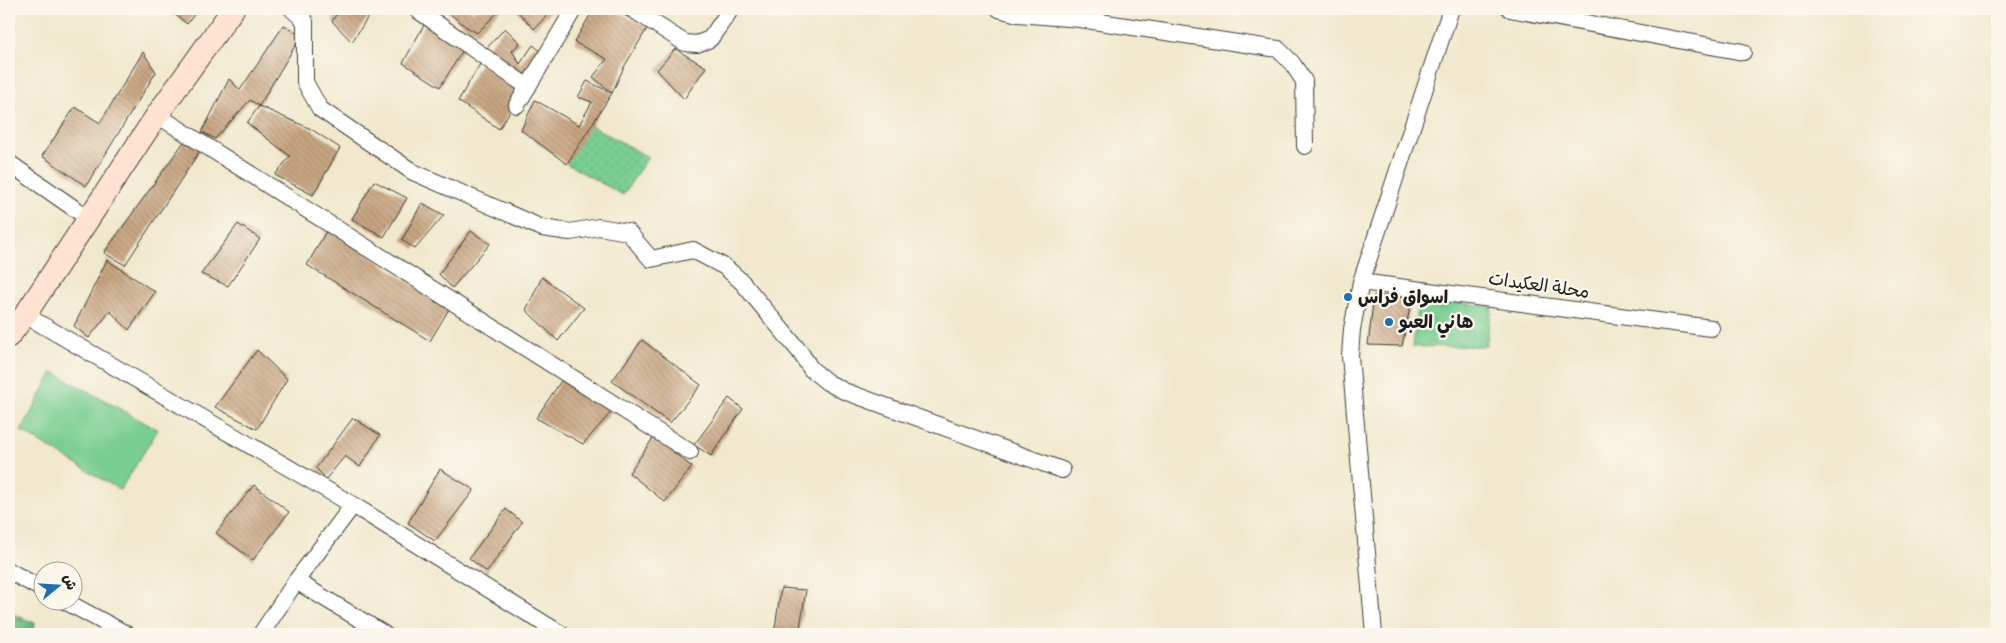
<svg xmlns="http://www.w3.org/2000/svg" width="2006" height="643" viewBox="0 0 2006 643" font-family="'Patrick Hand','Playpen Sans Arabic',sans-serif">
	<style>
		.grass { fill: #79ce91; stroke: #4a7556 }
		.forest { fill: url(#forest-firs); stroke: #3f664c }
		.park { fill: url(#park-crowns); stroke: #4a7556 }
		.garden { fill: url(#garden-dots); stroke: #4a7556 }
		.building { fill: url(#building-back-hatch) }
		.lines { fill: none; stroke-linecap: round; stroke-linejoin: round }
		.minor-casing { stroke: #3c3b37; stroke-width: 18 }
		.secondary-casing { stroke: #3c3b37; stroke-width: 24 }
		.minor { stroke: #fff; stroke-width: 16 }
		.secondary { stroke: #fee3d2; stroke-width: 22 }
		.poi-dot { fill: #1f6fb2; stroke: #fbf7ec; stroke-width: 2 }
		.labels { text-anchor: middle; stroke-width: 4.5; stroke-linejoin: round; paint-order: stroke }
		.street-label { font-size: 18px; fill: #1c1c1c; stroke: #fbf7ec }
		.poi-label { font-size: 18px; font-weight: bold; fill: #1c1c1c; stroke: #fbf7ec; text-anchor: start }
	</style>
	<defs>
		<pattern id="forest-firs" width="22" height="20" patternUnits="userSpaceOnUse" patternTransform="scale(1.25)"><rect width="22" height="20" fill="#62b17b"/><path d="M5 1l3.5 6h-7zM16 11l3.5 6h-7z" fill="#508f64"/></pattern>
		<pattern id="park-crowns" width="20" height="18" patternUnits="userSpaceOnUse" patternTransform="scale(1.25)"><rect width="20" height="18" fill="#79ce91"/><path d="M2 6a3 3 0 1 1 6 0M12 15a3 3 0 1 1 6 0" fill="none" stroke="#68b07c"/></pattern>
		<pattern id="garden-dots" width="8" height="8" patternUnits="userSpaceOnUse" patternTransform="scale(1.25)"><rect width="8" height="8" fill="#79ce91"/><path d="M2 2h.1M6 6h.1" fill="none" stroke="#68b07c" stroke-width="1.8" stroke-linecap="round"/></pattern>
		<pattern id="building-back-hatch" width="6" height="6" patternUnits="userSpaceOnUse" patternTransform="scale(1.25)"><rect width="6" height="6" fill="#c7a582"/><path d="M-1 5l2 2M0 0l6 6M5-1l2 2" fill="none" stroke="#aa8d70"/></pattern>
	</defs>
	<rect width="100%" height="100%" fill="#fbf7ec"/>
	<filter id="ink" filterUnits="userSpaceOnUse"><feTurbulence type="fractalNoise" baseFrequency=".02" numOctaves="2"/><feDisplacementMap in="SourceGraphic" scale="10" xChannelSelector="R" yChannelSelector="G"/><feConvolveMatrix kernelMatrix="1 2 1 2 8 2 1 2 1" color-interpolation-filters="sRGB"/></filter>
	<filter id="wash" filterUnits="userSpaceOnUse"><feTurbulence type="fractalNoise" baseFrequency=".0096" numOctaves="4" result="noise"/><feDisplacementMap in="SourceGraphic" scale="20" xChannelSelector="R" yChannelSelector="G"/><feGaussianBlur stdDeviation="1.12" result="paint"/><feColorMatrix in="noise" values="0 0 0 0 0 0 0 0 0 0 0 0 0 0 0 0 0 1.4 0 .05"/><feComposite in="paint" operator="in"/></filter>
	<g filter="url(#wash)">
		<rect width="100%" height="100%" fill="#f1e8cd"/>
		<polygon class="grass" points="53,372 158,430 120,490 21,431"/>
		<polygon class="forest" points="9,612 35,623 34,634 9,634"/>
		<polygon class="park" points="1418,297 1492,307 1486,346 1413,347"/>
		<polygon class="garden" points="590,125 648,157 623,195 567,164"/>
		<g id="blocks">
			<g class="building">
				<polygon points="168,9 198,9 187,24"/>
				<polygon points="340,9 373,9 352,42 332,21"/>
				<polygon points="444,9 471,9 473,12 475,9 501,9 477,33 465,26"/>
				<polygon points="515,9 553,9 534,29"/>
				<polygon points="594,9 612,9 648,27 624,67 612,93 567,164 521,130 535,100 579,125 592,102 578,97 587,81 612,93 593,77 607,59 574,42"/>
				<polygon points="284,25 301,36 259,106 250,100 215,139 202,132 229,79 240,90"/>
				<polygon points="424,25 465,47 440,87 403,63"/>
				<polygon points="505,28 520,43 512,51 520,64 533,45 543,53 524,76 485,50"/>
				<polygon points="675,49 706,67 684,99 657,70"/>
				<polygon points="143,52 156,72 86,186 42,156 75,107 100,123"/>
				<polygon points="483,59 524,88 499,129 458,101"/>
				<polygon points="259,106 311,129 340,148 313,195 275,175 290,156 247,123"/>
				<polygon points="186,139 201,149 125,265 104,253"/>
				<polygon points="374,181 407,198 384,237 352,219"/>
				<polygon points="422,203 444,215 415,249 402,240"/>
				<polygon points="238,224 260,239 228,286 201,274"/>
				<polygon points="328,228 449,309 430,341 307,265"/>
				<polygon points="471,231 490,244 452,288 439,274"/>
				<polygon points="107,260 155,292 129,330 110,311 89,338 74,326"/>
				<polygon points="542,277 584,308 558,341 526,310"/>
				<polygon points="1374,295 1412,298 1402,346 1368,345"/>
				<polygon points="642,340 701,385 670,423 612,381"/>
				<polygon points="257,350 287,379 257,429 215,407"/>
				<polygon points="563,378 615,408 583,444 536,418"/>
				<polygon points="729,398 743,409 711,456 694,445"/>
				<polygon points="353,418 380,435 360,467 345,456 326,479 316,468"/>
				<polygon points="654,437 692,467 665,502 629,473"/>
				<polygon points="440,469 474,490 435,541 408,523"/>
				<polygon points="254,485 289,512 253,560 216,533"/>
				<polygon points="506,509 522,522 487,572 469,558"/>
				<polygon points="781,588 806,590 799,634 774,634"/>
			</g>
		</g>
	</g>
	<g filter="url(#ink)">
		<use href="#blocks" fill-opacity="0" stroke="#3c3b37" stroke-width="1"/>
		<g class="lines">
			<g class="minor-casing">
				<g id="minor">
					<polyline points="292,9 305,21 305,82 320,109 413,172 542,228 570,232 599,227 628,232 651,259 693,250 725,267 742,282 800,352 811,369 827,382 844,391 1062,470"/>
					<polyline points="416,9 528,87"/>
					<polyline points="632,9 685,43 697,44 710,39 731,9"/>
					<polyline points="999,9 1018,14 1080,19 1278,49 1292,63 1304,81 1305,146"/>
					<polyline points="1510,9 1743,52"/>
					<polyline points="517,105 574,9"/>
					<polyline points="157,115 690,452"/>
					<polyline points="9,163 88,218"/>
					<polyline points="1361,282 1711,328"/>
					<polyline points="25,315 353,505 561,634"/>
					<polyline points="9,571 42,589"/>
					<polyline points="296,581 384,634"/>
					<polyline points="63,600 126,634"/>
					<polyline points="261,634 296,581 353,505"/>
					<polyline points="1374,634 1350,356 1352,329 1361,282 1451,9"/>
				</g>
			</g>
			<g class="secondary-casing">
				<polyline id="secondary" points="9,336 25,315 157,115 233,9"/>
			</g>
			<use href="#minor" class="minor"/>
			<use href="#secondary" class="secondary"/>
		</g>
	</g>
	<g class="poi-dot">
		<circle cx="1348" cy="297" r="5"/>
		<circle cx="1389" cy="322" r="5"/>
	</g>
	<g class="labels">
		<g class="street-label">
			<text transform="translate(1539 285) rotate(8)" y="6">محلة العكيدات</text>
		</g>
		<g class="poi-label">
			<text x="1358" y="303">اسواق فراس</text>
			<text x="1399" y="328">هاني العبو</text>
		</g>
	</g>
	<rect width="2006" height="643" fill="none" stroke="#fbf7ec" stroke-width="30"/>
	<g transform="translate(58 586) rotate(72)"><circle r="24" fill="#fbf7ec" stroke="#a29f99"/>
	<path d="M0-4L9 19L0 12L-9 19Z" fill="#1f6fb2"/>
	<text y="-8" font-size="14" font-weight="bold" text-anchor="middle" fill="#1c1c1c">ش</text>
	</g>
</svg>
